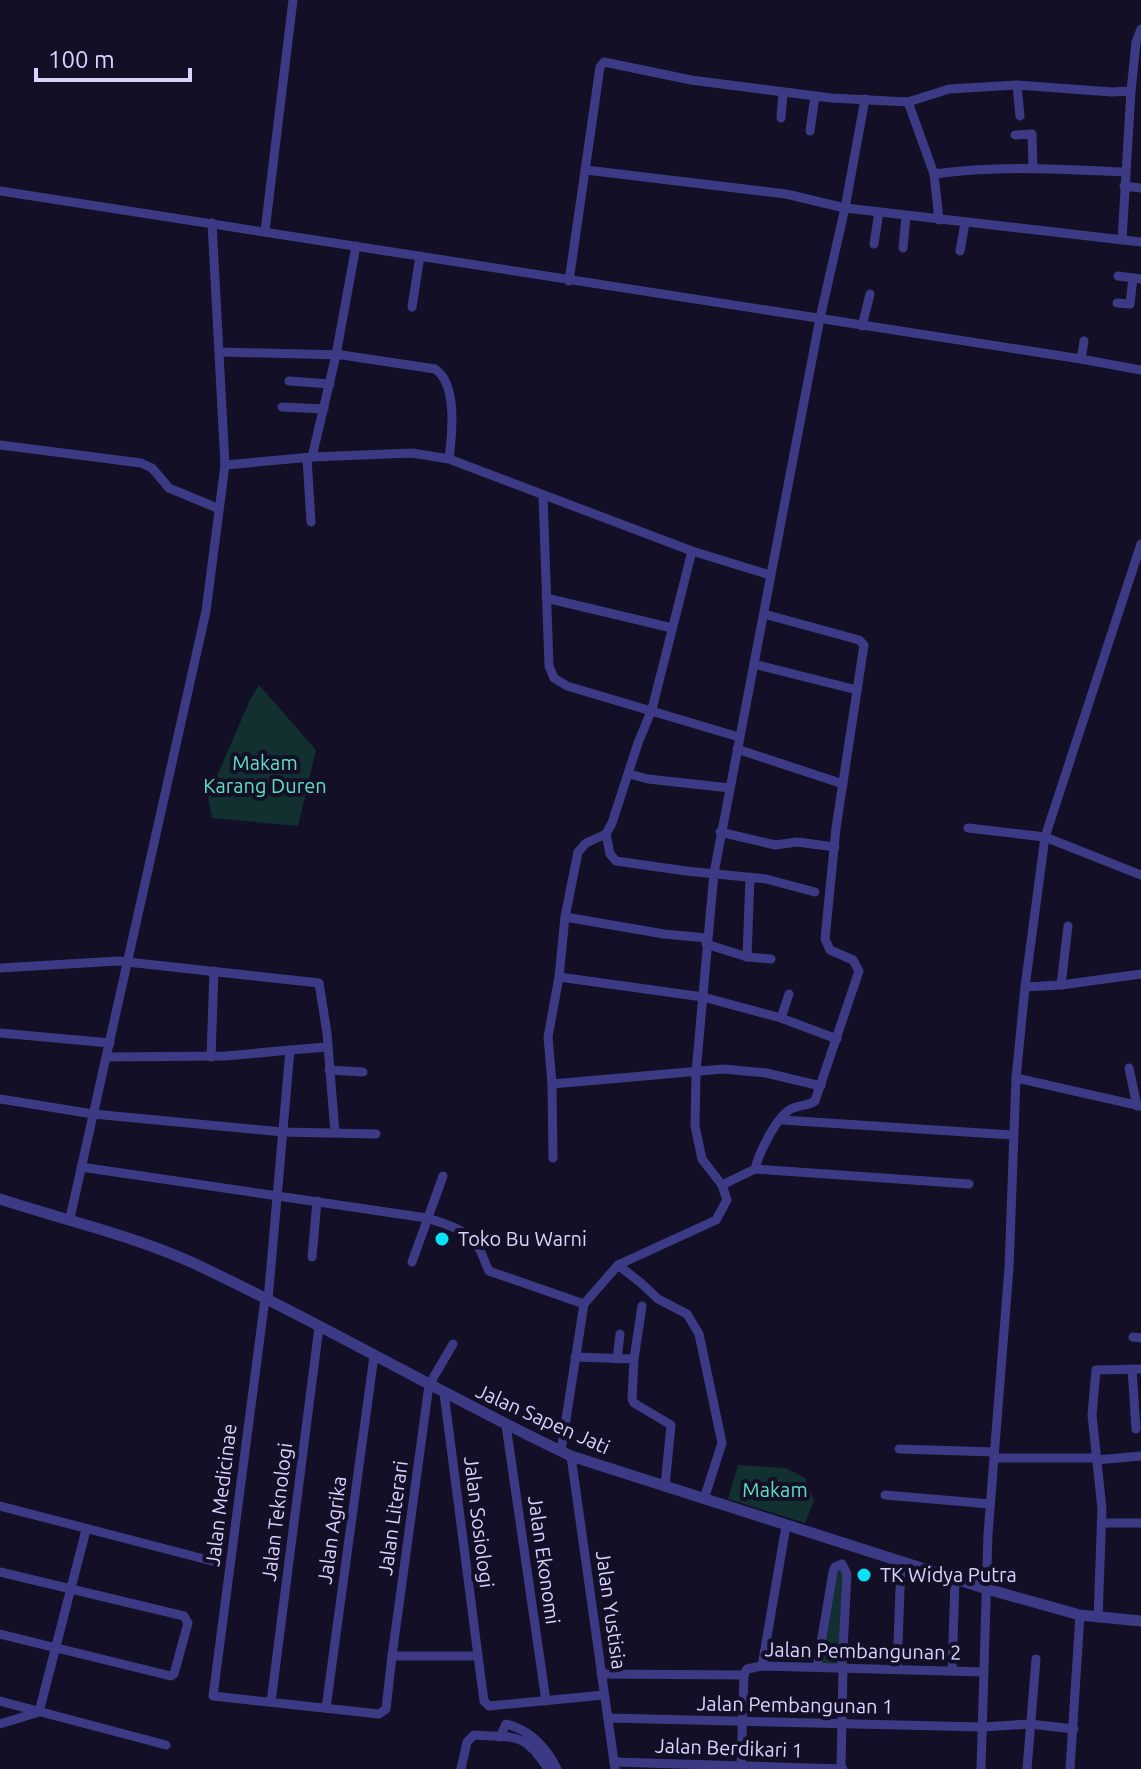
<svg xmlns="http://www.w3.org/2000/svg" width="1141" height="1769" viewBox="0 0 1141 1769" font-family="Ubuntu,sans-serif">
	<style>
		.green { fill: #12302f }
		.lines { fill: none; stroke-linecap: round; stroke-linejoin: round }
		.minor { stroke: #3d3a85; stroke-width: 9 }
		.tertiary { stroke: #3d3a85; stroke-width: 11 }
		.poi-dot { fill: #00e5ff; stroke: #130f26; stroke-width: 3 }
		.labels { text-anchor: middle; stroke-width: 8; stroke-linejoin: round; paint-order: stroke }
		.park-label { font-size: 20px; fill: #5fe0c0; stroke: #130f26 }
		.poi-label { font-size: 20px; fill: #d9d4ff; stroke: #130f26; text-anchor: start }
		.street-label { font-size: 20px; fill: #d9d4ff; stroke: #130f26 }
	</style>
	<rect width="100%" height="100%" fill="#130f26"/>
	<g class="green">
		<polygon points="259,685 316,750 298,826 212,818 208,797 249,702"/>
		<polygon points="738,1465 785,1468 805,1478 814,1501 805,1523 728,1499"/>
		<polygon points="837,1568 844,1570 840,1664 821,1664"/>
	</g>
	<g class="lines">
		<g class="minor">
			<polyline points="1017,85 1020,116"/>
			<polyline points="908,102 934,174 939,220"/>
			<polyline points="781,118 783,92"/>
			<polyline points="810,131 815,96"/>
			<polyline points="1015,135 1032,134 1033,169"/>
			<polyline points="586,170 786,194 845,208 865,99"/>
			<path d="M934 174C997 165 1061 169 1124 172"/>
			<polyline points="1124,186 1141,188"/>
			<path d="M0 191C361 245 721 304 1081 359L1141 370"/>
			<polyline points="265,231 293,0"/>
			<polyline points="1122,240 1131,91 1136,42 1141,29"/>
			<polyline points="874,244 879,212"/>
			<polyline points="903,248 906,216"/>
			<polyline points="960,251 965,223"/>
			<polyline points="1118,276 1141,279"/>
			<polyline points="569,281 600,67 604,62 691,80 831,98 908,102 949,89 1017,85 1112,92 1131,91"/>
			<polyline points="1117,303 1130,304 1133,278"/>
			<polyline points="412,307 420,256"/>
			<polyline points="862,326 870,294"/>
			<path d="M220 352 342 355 435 369C458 384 452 435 449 459"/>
			<polyline points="1081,359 1084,341"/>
			<polyline points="289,381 330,384"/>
			<polyline points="282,407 324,409"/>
			<polyline points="0,445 141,463 152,468 169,488 217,508"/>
			<polyline points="312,457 336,355 356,246"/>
			<polyline points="307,458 311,522"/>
			<polyline points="225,465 312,457 412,453 449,459 692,551 770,575"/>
			<polyline points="543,496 549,666 554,678 567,686 739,737"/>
			<polyline points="546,598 672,628"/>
			<polyline points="754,664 857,690"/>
			<polyline points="737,749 843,784"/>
			<polyline points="629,774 648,779 730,788"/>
			<polyline points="968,828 1045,837 1141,544"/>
			<polyline points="720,832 775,845 797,842 835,847"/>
			<polyline points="606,834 610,854 616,861 686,871 766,879 815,892"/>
			<polyline points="565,917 664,934 707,938"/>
			<polyline points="706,944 747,957 771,959"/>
			<polyline points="747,957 750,877"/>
			<polyline points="0,968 118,961 319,983 327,1033 335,1133"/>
			<polyline points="559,977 703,997 781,1018 837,1039"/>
			<polyline points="1061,985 1068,926"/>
			<polyline points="1025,987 1061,985 1141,974"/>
			<polyline points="781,1018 789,994"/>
			<polyline points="0,1033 110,1043"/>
			<polyline points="290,1050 327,1047"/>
			<polyline points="107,1057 226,1056 290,1050 268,1300"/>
			<polyline points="211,1057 214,971"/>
			<polyline points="1129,1068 1137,1106"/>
			<polyline points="329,1070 363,1072"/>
			<polyline points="1016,1078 1141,1106"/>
			<polyline points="552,1084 723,1069 766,1073 821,1086"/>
			<polyline points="0,1099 93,1114 283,1132 376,1134"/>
			<polyline points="782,1120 1012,1135"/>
			<polyline points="553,1158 552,1084 548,1037 559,977 565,917 578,852 586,843 606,834 612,823 638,743 652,709 692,551"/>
			<path d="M81 1167 427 1218C445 1224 467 1229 478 1247 483 1254 485 1264 489 1271L584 1304"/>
			<path d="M755 1169C759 1153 776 1117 791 1109 799 1105 808 1106 815 1101L859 971 853 960 830 950 825 939 836 828 864 645 859 640 764 614"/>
			<polyline points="969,1184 755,1169 722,1185 702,1159 695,1126 696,1072 714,873 820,318 845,208 1141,242"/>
			<polyline points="70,1218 206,611 225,465 212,223"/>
			<polyline points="312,1257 317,1201"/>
			<polyline points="412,1262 443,1176"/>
			<polyline points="618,1265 641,1283 658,1299 687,1314 699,1334 722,1443 704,1499"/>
			<polyline points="265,1299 213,1696 379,1714 386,1709 392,1656 478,1656 484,1701 489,1706 604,1695"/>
			<polyline points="642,1306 634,1359 632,1399 634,1403 671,1425 665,1486"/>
			<polyline points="1133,1337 1141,1338"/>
			<polyline points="575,1357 634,1359"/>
			<polyline points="617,1359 620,1334"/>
			<polyline points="1132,1369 1136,1429"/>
			<polyline points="444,1393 478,1656"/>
			<polyline points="506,1425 546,1701"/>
			<polyline points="899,1449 994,1452"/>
			<polyline points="561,1451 584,1304 618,1265 716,1220 727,1200 722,1185"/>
			<polyline points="571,1456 615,1769"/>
			<polyline points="994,1458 1096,1458"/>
			<polyline points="1096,1460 1141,1456"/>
			<polyline points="885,1495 990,1504"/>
			<polyline points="0,1506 212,1561"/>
			<polyline points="1101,1523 1141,1523"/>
			<polyline points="0,1572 184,1616 188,1623 174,1674 171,1676 0,1634"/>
			<polyline points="1098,1618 1102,1509 1092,1415 1096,1370 1141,1369"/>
			<polyline points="392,1656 429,1385 453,1344"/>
			<polyline points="762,1666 786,1526"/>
			<polyline points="817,1667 833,1572 835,1567 842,1564 847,1574 842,1668"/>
			<polyline points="897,1669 901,1563"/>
			<polyline points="952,1671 955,1579"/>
			<polyline points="601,1674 744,1675 747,1669 762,1666 984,1672"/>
			<polyline points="0,1701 166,1745"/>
			<polyline points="271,1702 319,1327"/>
			<polyline points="326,1708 374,1356"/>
			<polyline points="39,1712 86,1530"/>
			<polyline points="608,1718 982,1727 1030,1724 1074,1729"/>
			<polyline points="0,1724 36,1713"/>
			<path d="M500 1737 506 1724C530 1730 546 1747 557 1769"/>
			<polyline points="614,1762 843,1769"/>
			<path d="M461 1769 467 1742 474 1735C515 1738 524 1731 548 1769"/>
			<polyline points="741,1769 744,1675"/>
			<polyline points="841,1769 843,1668"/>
			<polyline points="981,1769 988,1534 1009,1268 1016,1078 1025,987 1045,837 1141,875"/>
			<polyline points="1027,1769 1036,1659"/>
			<polyline points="1070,1769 1080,1615"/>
		</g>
		<path class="tertiary" d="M0 1199C64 1220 128 1234 191 1262 320 1322 442 1395 571 1456L987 1589 1080 1615 1141 1621"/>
	</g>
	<g class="poi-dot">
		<circle cx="442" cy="1239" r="8"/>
		<circle cx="864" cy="1575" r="8"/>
	</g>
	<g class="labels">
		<g class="park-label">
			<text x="265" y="770">Makam<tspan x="265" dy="23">Karang Duren</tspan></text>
			<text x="775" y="1497">Makam</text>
		</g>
		<g class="poi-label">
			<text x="458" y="1246">Toko Bu Warni</text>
			<text x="880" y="1582">TK Widya Putra</text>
		</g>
		<g class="street-label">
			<text transform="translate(543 1419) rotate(24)" y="7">Jalan Sapen Jati</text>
			<text transform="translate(221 1495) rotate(-83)" y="7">Jalan Medicinae</text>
			<text transform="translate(277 1512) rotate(-83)" y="7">Jalan Teknologi</text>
			<text transform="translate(393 1518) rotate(-82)" y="7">Jalan Literari</text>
			<text transform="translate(479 1522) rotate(83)" y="7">Jalan Sosiologi</text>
			<text transform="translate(332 1530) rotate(-82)" y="7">Jalan Agrika</text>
			<text transform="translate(544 1560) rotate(82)" y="7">Jalan Ekonomi</text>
			<text transform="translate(611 1610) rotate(82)" y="7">Jalan Yustisia</text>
			<text transform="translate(863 1651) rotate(1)" y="7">Jalan Pembangunan 2</text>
			<text transform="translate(795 1705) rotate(1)" y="7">Jalan Pembangunan 1</text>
			<text transform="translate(729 1748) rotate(2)" y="7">Jalan Berdikari 1</text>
		</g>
	</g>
	<path d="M36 68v12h154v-12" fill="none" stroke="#d9d4ff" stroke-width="4"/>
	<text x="48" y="68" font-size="24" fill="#d9d4ff" stroke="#130f26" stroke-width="6" paint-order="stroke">100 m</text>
</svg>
